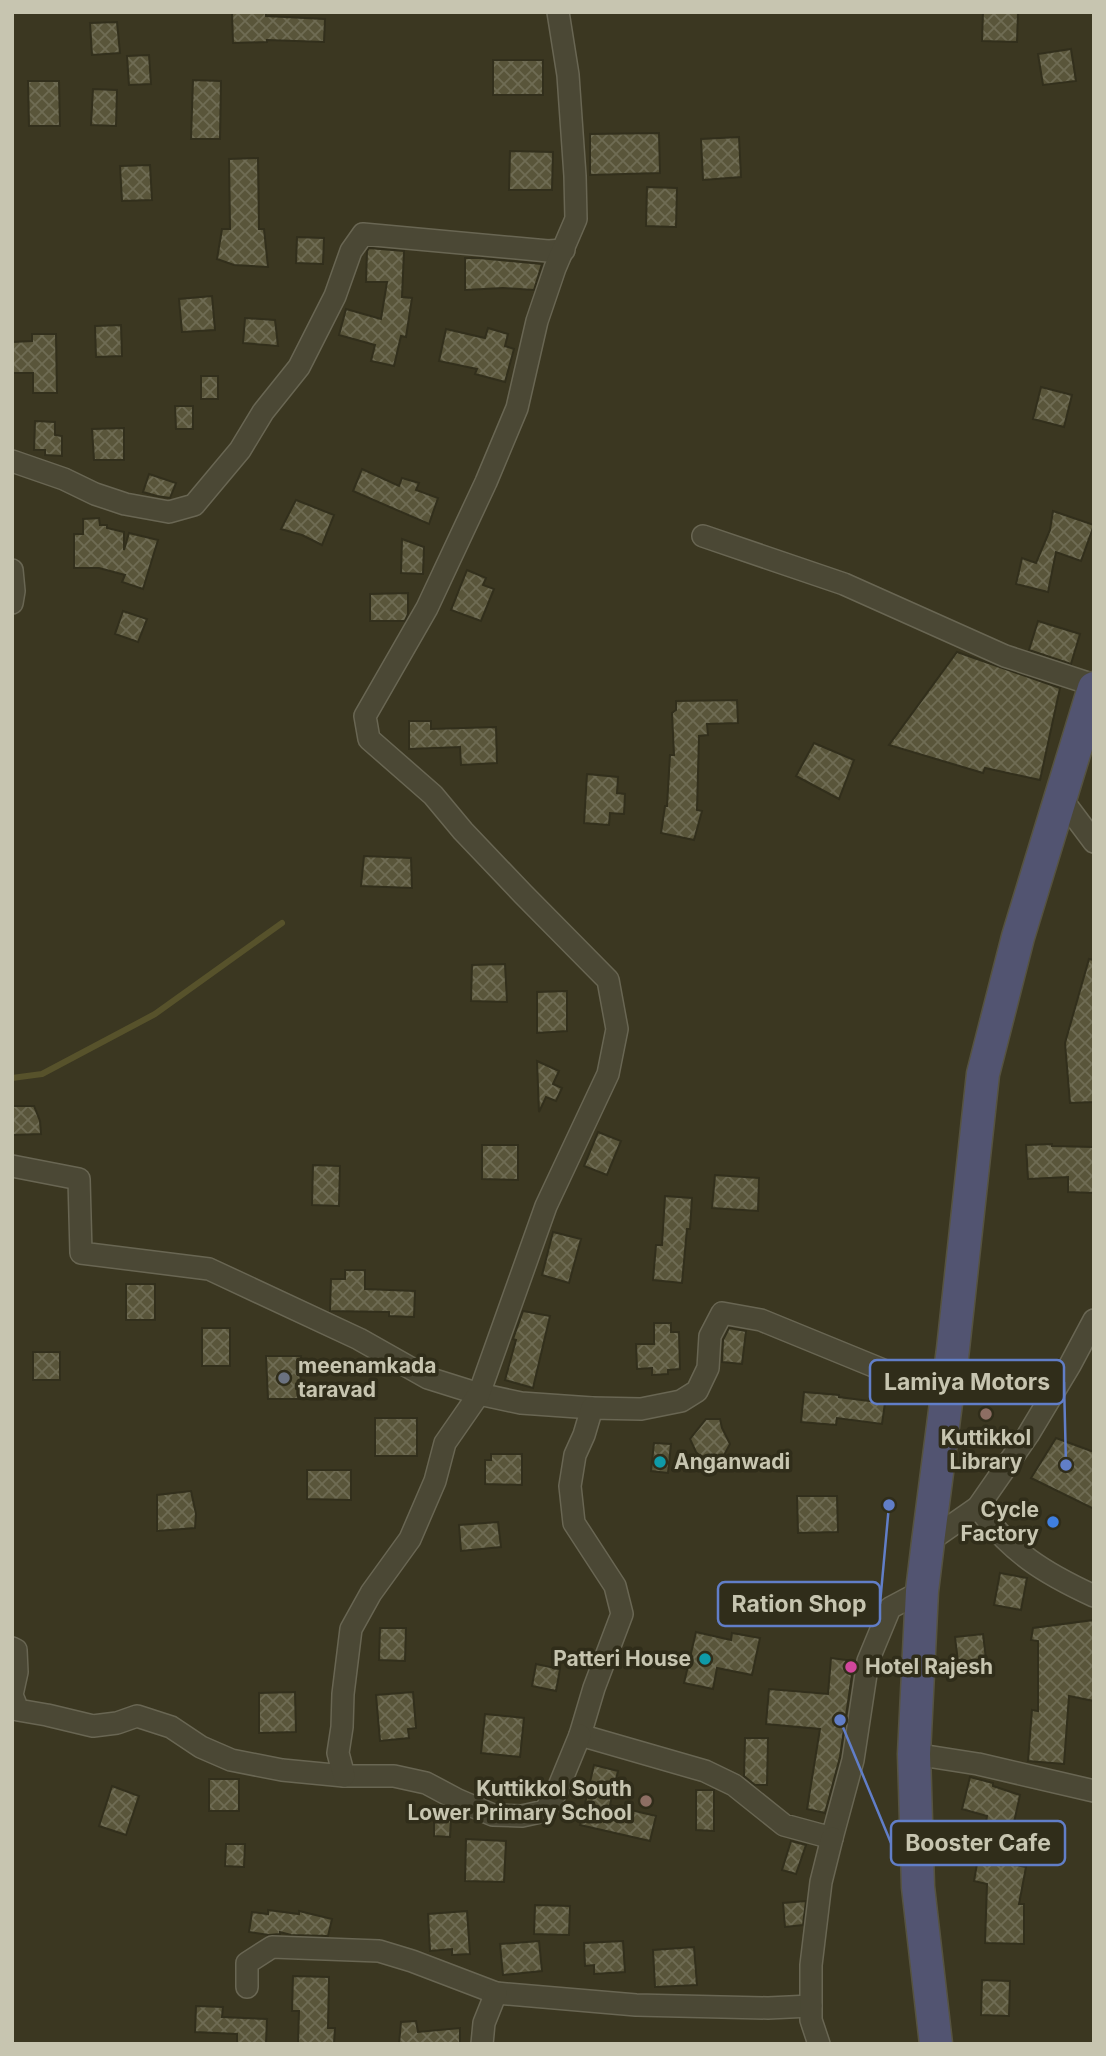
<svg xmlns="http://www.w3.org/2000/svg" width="1106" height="2056" viewBox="0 0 1106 2056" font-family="Inter,sans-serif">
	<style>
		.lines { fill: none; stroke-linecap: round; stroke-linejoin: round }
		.stream { stroke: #57522b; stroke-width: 6 }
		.building { fill: url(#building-cross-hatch); stroke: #322f1c; stroke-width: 2 }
		.minor-casing { stroke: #696653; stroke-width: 24 }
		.highway-casing { stroke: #565340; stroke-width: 35 }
		.minor { stroke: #4b4835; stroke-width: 21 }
		.highway { stroke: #525471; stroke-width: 32 }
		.worship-dot { fill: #6b7280; stroke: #302d1a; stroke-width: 2.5 }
		.education-dot { fill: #8d6e63; stroke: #302d1a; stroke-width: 2.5 }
		.culture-dot { fill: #0f9aa8; stroke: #302d1a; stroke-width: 2.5 }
		.shop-dot { fill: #3f7fe0; stroke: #302d1a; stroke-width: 2.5 }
		.hotel-dot { fill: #d1479c; stroke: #302d1a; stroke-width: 2.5 }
		.labels { text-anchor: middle; stroke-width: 7; stroke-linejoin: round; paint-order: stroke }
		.poi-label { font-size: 21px; font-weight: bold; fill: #c7c5b0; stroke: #302d1a; text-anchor: start }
		.leader { fill: none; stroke: #617ec8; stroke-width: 2.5 }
		.callout-dot { fill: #617ec8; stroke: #302d1a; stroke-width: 2.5 }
		.callout { fill: #302d1a; stroke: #617ec8; stroke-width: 2.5 }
		.callout-label { font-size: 23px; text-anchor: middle; font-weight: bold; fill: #c7c5b0 }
	</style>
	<defs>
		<pattern id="building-cross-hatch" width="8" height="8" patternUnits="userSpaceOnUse" patternTransform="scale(1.75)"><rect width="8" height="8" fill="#59553a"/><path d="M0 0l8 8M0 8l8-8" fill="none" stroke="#6f6c54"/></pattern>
	</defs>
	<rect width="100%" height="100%" fill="#3b3721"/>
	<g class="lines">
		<polyline class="stream" points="12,1078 42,1074 155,1014 282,923"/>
	</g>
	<g class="building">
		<polygon points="232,12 266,12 266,16 325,19 324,42 267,40 267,42 233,43"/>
		<polygon points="983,12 1018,12 1017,42 982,41"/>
		<polygon points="117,22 120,53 92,55 90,23"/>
		<polygon points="1071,49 1076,81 1043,85 1038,54"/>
		<polygon points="149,55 151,84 129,85 127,56"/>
		<rect x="493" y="60" width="50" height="35"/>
		<polygon points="193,80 221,81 220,139 191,139"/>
		<polygon points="28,81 59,81 60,126 29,126"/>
		<polygon points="93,89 117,90 116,126 91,125"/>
		<polygon points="659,133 660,173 590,175 590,134"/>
		<polygon points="739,137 741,177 703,180 701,139"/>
		<polygon points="510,151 553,152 552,190 509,190"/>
		<polygon points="258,158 259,229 264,229 268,267 234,265 217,259 222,229 230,229 229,159"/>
		<polygon points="150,165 152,200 122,201 120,166"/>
		<polygon points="647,187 677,188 676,227 646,226"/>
		<polygon points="297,237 324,238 323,264 296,263"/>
		<polygon points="369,248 404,251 402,297 412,298 406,337 401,336 394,366 371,361 375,345 339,335 346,309 381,319 387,282 366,282 367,251"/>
		<polygon points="465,258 479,258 542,264 534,290 503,288 465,290"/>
		<polygon points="212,296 215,330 182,332 179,299"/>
		<polygon points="245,318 275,320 278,346 243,343"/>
		<polygon points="121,325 122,356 96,357 95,326"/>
		<polygon points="488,328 508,334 505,346 514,349 505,382 475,374 477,369 439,361 446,329 485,338"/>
		<polygon points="32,334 56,334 57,393 33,393 33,373 12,373 12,342 32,341"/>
		<rect x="201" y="376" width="17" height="23"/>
		<polygon points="1041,387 1072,395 1064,427 1033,419"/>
		<polygon points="175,406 193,406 193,429 176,429"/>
		<polygon points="35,421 55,422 55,435 62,436 62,456 45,455 45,450 34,450"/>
		<polygon points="124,428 124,460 94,460 92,429"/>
		<polygon points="362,469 399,486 402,478 419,483 416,490 438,498 429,524 353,491"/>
		<polygon points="149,474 176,483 170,498 157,496 143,492"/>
		<polygon points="296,500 334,515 322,545 302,535 281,529"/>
		<polygon points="1053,511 1094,525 1081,561 1056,552 1048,592 1016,584 1022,558 1036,563 1050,530"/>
		<polygon points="99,518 100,525 107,525 107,528 124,532 124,550 129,533 158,540 143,589 122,582 125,575 99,568 74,568 74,534 83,534 83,519"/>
		<polygon points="402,539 424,547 423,574 401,573"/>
		<polygon points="467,570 486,578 483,585 494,589 481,621 451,610"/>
		<polygon points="408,593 408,614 405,621 370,621 370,594"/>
		<polygon points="123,611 147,619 138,642 115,634"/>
		<polygon points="1038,621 1080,634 1071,664 1029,650"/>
		<polygon points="957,652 1060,688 1040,780 985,768 983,773 889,745"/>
		<polygon points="737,700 738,723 707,724 708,735 699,736 697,810 702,811 694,840 661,833 665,806 667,806 670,755 674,755 672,713 676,710 676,701"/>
		<polygon points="409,721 431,721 431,729 496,727 497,763 461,765 460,747 409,749"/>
		<polygon points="814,743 854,760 839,799 796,776"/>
		<polygon points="587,774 618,777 617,793 625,794 624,814 610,813 609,825 584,823"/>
		<polygon points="364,856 411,858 412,888 361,886"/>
		<polygon points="1089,959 1094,960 1094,1102 1070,1103 1065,1043"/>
		<polygon points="505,964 507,1002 471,1001 472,965"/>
		<polygon points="567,991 567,1031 537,1033 537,992"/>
		<polygon points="537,1061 559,1071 553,1084 562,1088 556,1101 546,1097 539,1112"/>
		<polygon points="12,1106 34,1106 40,1121 41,1134 12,1135"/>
		<polygon points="598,1132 621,1141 607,1175 584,1166"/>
		<polygon points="1052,1144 1052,1146 1094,1147 1094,1193 1068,1192 1068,1177 1028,1179 1026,1145"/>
		<polygon points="482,1145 518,1145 518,1180 482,1179"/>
		<polygon points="313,1165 340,1166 339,1206 312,1205"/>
		<polygon points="715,1175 759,1178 758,1211 712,1208"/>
		<polygon points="665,1196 692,1198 690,1229 687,1229 682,1283 653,1280 656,1245 662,1245"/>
		<polygon points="553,1232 581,1239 569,1283 542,1275"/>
		<polygon points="345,1270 365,1270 365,1289 415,1291 414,1317 389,1316 389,1312 330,1311 331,1279 345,1279"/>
		<rect x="126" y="1284" width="29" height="36"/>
		<polygon points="523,1311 550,1316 533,1388 505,1380 516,1340 513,1339"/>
		<polygon points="654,1323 671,1323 671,1332 679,1332 680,1369 668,1370 668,1374 652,1375 652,1368 637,1369 636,1344 654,1344"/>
		<rect x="202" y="1328" width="28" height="38"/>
		<polygon points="729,1328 746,1331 742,1364 722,1362 723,1340"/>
		<rect x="33" y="1352" width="27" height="28"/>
		<polygon points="266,1356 301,1356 300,1399 268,1399"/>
		<polygon points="804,1392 839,1395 839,1397 885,1403 882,1424 837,1418 836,1425 801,1422"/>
		<rect x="375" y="1418" width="42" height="38"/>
		<polygon points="706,1419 720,1419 722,1428 730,1444 722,1459 703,1459 696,1452 690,1439"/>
		<polygon points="1056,1438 1094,1452 1094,1509 1031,1478"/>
		<polygon points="654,1443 671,1444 668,1473 651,1471"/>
		<polygon points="491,1454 522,1454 522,1485 485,1484 485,1460 491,1460"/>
		<polygon points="307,1470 351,1470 351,1500 307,1499"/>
		<polygon points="191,1491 196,1514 195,1528 157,1531 157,1495"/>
		<polygon points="797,1496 837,1496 838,1532 798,1533"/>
		<polygon points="498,1522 501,1547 461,1551 459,1525"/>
		<polygon points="1000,1573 1027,1578 1021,1610 994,1605"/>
		<polygon points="1094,1620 1094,1701 1069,1696 1064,1764 1028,1761 1032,1710 1038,1711 1038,1641 1031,1640 1033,1628"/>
		<polygon points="380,1628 406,1628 405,1661 379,1660"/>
		<polygon points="696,1632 731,1640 732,1633 760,1638 752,1675 717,1668 713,1689 684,1683"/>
		<polygon points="983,1634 986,1659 958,1662 955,1637"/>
		<polygon points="831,1658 854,1661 840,1757 825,1813 807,1809 820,1729 766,1724 769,1689 828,1694"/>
		<polygon points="536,1664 560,1669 556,1691 532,1686"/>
		<polygon points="295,1692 296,1732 259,1733 259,1693"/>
		<polygon points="413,1692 416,1728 408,1729 409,1738 380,1741 376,1695"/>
		<polygon points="485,1714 524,1718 520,1757 481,1753"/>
		<polygon points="745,1738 768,1738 767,1785 755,1785 744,1776"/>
		<polygon points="594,1765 618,1771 610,1805 656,1816 650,1841 580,1825"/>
		<polygon points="970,1777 993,1783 993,1786 1020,1795 1005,1863 1026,1867 1019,1904 1024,1904 1024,1944 985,1943 987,1884 974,1881 978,1858 981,1859 987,1816 962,1809"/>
		<rect x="209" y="1779" width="30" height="32"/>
		<polygon points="112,1786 139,1796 126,1835 99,1826"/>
		<polygon points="696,1790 714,1790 714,1831 696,1830"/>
		<polygon points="434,1818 451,1818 450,1837 434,1836"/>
		<polygon points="466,1839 506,1841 504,1882 465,1881"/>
		<polygon points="791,1841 806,1845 796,1874 782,1870"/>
		<polygon points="226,1844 245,1844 244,1867 225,1866"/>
		<polygon points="806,1901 803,1925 785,1927 783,1903"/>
		<polygon points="535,1905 570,1906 569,1935 534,1934"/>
		<polygon points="268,1910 299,1914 299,1911 332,1919 328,1936 291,1935 280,1932 280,1934 269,1935 249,1932 252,1912 268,1914"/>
		<polygon points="467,1911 470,1954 452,1955 452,1949 430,1951 428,1914"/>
		<polygon points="539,1941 542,1971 503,1975 500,1944"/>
		<polygon points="623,1941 625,1972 594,1974 594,1965 585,1966 584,1943"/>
		<polygon points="694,1947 697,1985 655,1987 653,1950"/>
		<polygon points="293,1976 329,1977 328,2028 335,2028 334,2044 298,2044 299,2011 292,2011"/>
		<polygon points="982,1980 1010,1981 1009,2016 981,2015"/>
		<polygon points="196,2006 223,2007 222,2017 267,2019 266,2044 237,2043 237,2034 195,2032"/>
		<polygon points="416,2021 418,2032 460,2028 460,2044 399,2044 401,2022"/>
	</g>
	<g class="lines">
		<g class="minor-casing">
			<g id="minor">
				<polyline points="12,461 64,479 95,494 125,504 169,512 194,505 240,450 263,412 299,367 335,296 351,251 363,234 548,251 564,250"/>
				<polyline points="703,536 844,584 1005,656 1094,685"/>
				<polyline points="12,570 14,591 12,603"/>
				<polyline points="1061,798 1094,842"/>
				<polyline points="12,1166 79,1179 81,1253 209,1269 359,1339 428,1378 479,1394 521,1403 592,1408"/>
				<path d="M978 1507C1010 1552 1044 1573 1094 1596"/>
				<polyline points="928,1542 978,1507 1028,1435 1070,1365 1094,1320"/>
				<polyline points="922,1591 890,1608 868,1661 853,1760 832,1838 784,1825 734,1785 705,1771 580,1735 594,1688 622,1614 615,1586 574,1523 570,1486 575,1455 584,1435 592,1408 641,1409 681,1401 697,1391 708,1368 710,1336 722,1313 761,1320 893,1374 947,1387"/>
				<polyline points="12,1648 16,1650 17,1672 12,1695 18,1710 47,1715 93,1726 117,1723 137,1716 171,1727 201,1747 231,1760 282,1770 344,1776 394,1776 426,1783 458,1800 493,1815 522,1816 545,1811 557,1791 580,1735"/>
				<polyline points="914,1754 978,1764 1094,1791"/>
				<polyline points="344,1776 338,1753 342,1727 343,1694 351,1629 371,1593 410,1539 435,1481 445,1443 479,1394 546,1206 608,1074 617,1029 608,980 523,894 463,831 433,795 369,739 365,716 427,608 486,482 517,408 537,321 555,268 576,219 575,176 568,75 558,12"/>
				<polyline points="247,1987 247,1963 272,1947 379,1951 412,1961 496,1993 636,2005 768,2008 811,2006"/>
				<polyline points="482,2044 484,2023 496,1993"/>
				<polyline points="819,2044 811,2020 811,1965 821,1882 832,1838"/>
			</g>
		</g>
		<g class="highway-casing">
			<polyline id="highway" points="936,2044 918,1887 914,1754 922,1591 928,1542 953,1349 983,1074 1018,937 1094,688"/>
		</g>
		<use href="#minor" class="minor"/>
		<use href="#highway" class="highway"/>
	</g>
	<circle class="worship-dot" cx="284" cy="1378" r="7"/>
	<g class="education-dot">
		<circle cx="986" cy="1414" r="7"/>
		<circle cx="646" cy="1801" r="7"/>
	</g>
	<g class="culture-dot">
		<circle cx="660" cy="1462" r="7"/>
		<circle cx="705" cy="1659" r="7"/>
	</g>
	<circle class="shop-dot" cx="1053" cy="1522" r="7"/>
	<circle class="hotel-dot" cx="851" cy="1667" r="7"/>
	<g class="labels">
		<g class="poi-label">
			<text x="298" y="1373">meenamkada<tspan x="298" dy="24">taravad</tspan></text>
			<text x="986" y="1445" text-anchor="middle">Kuttikkol<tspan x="986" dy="24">Library</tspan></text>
			<text x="674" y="1469">Anganwadi</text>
			<text x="1039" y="1517" text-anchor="end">Cycle<tspan x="1039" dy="24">Factory</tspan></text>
			<text x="691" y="1666" text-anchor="end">Patteri House</text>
			<text x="865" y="1674">Hotel Rajesh</text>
			<text x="632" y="1796" text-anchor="end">Kuttikkol South<tspan x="632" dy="24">Lower Primary School</tspan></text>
		</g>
	</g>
	<path class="leader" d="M1066 1465L1064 1382M889 1505L880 1604M840 1720L891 1843"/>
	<g class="callout-dot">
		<circle cx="1066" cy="1465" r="7"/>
		<circle cx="889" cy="1505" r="7"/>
		<circle cx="840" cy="1720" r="7"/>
	</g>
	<g class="callout">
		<rect x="870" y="1360" width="194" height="44" rx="7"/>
		<rect x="718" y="1582" width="162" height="44" rx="7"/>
		<rect x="891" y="1821" width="174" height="44" rx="7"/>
	</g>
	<g class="callout-label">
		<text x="967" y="1390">Lamiya Motors</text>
		<text x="799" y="1612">Ration Shop</text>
		<text x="978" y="1851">Booster Cafe</text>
	</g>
	<rect width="1106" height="2056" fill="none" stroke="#c7c5b0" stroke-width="28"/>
</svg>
